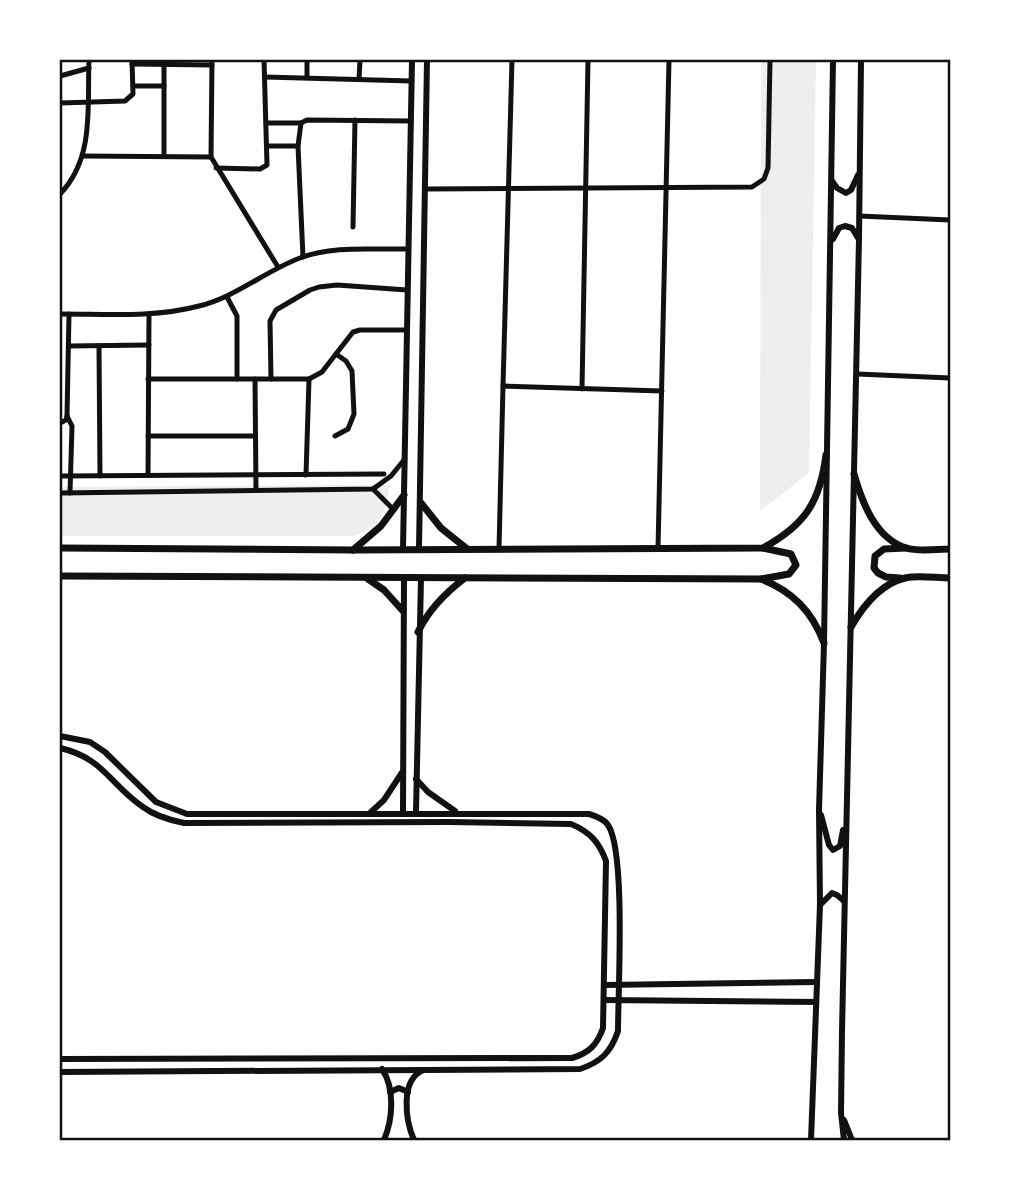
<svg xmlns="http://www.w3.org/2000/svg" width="1010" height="1200" viewBox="0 0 1010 1200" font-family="'Sofia Sans Condensed',sans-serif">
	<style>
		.green { fill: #eee }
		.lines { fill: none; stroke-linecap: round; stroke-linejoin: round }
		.minor { stroke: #111; stroke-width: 5 }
		.tertiary { stroke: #111; stroke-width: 6 }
		.secondary { stroke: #111; stroke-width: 7 }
		.neatline { fill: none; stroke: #111; stroke-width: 2.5 }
	</style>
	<rect width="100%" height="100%" fill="#fff"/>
	<g class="green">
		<polygon points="761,60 816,60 809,473 760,511"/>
		<path d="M390 485C386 510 381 528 354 536H60V487Z"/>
	</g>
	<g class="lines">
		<g class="minor">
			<polyline points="212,60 211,157 278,267"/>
			<polyline points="307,60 307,77"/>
			<polyline points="132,64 212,65"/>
			<polyline points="164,64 164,156"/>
			<polyline points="60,76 89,68"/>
			<polyline points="265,77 411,81"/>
			<polyline points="359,79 360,60"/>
			<polyline points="133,86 164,86"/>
			<polyline points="60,103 125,101 133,94 132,60"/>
			<polyline points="266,123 301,123"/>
			<polyline points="267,146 298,146"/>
			<polyline points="83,156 211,157"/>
			<polyline points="216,168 260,169 267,165 264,60"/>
			<polyline points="425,189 752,187 764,179 768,168 770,60"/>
			<path d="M60 194C95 158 87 106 89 60"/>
			<polyline points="859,216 950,220"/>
			<polyline points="353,227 355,120"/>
			<polyline points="303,257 298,146 301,123 307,120 410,121"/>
			<polyline points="227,297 237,316 237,379"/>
			<path d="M60 314C106 314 154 318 199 306 236 297 265 271 300 258 334 245 372 250 407 249"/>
			<polyline points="69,314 67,416 72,426 70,493"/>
			<polyline points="69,346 149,345"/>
			<polyline points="99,346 100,476"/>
			<polyline points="857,374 950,378"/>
			<polyline points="148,379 309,379 322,372 353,332 360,330 406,330"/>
			<polyline points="255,379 256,490"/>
			<polyline points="271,379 270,321 276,310 310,290 319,287 337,285 407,290"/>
			<polyline points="503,386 512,60"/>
			<polyline points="582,389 588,60"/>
			<polyline points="60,423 66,420 67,416"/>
			<polyline points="148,436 255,436"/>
			<polyline points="335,436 348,429 354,414 352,371 346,361 336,354"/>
			<polyline points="148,475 149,314"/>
			<polyline points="306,475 309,379"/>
			<polyline points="60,476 384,474"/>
			<polyline points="373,489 394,510"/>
			<polyline points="60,493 373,489 391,476 404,460"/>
			<polyline points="499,549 503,386 662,391"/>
			<polyline points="658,549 669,60"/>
		</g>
		<g class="tertiary">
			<polyline points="832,181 837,188 846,193 851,190 858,175"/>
			<polyline points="833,239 839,228 845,226 852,228 858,238"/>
			<polyline points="403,549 412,60"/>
			<polyline points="419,549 427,60"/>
			<path d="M60 736 90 742 105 752 156 802 187 814H589C596 816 604 819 608 825 626 851 618 993 618 1031 611 1052 601 1062 580 1069L60 1072"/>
			<path d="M60 748C104 758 110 785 143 807 155 816 169 820 184 823L449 822 571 824C590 832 599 842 606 861L603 1028C597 1045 589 1053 572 1058L60 1059"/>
			<polyline points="416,779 428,792 455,811"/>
			<polyline points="371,812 384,800 403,771"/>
			<polyline points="403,812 404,578"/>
			<polyline points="416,812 421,578"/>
			<polyline points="821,815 829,845 833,850 840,846 843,830"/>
			<polyline points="820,905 832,893 837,895 844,901"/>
			<polyline points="604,985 816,982"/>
			<polyline points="604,1000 816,1002"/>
			<path d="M382 1069C395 1088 393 1119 384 1140"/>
			<polyline points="390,1092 399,1088 408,1092"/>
			<polyline points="844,1120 852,1140"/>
			<path d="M414 1140C406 1122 399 1079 424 1070"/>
			<polyline points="811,1140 820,905 819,810 824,643 833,60"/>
			<polyline points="844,1140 841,1113 842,1031 859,239 861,60"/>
		</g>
		<g class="secondary">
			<path d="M854 474C862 502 875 538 906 548 919 552 937 549 950 549"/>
			<polyline points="421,503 441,528 466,548"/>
			<path d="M60 548 353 550 763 548C805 525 820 502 826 455"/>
			<polyline points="353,550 381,526 404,495"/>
			<path d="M60 576 761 579C792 591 812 611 824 643"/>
			<polyline points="900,578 886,577 878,573 874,568 875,556 884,549 906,548"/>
			<polyline points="368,579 384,590 403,611"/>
			<polyline points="761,579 789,574 796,565 791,554 763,548"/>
			<path d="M851 627C863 606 880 584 905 578 918 575 936 578 950 578"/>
			<path d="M418 632C429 609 445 593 465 578"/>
		</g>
	</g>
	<rect width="1010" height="1200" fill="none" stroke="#ffffff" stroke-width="122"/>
	<rect x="61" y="61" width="888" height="1078" class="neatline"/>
</svg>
